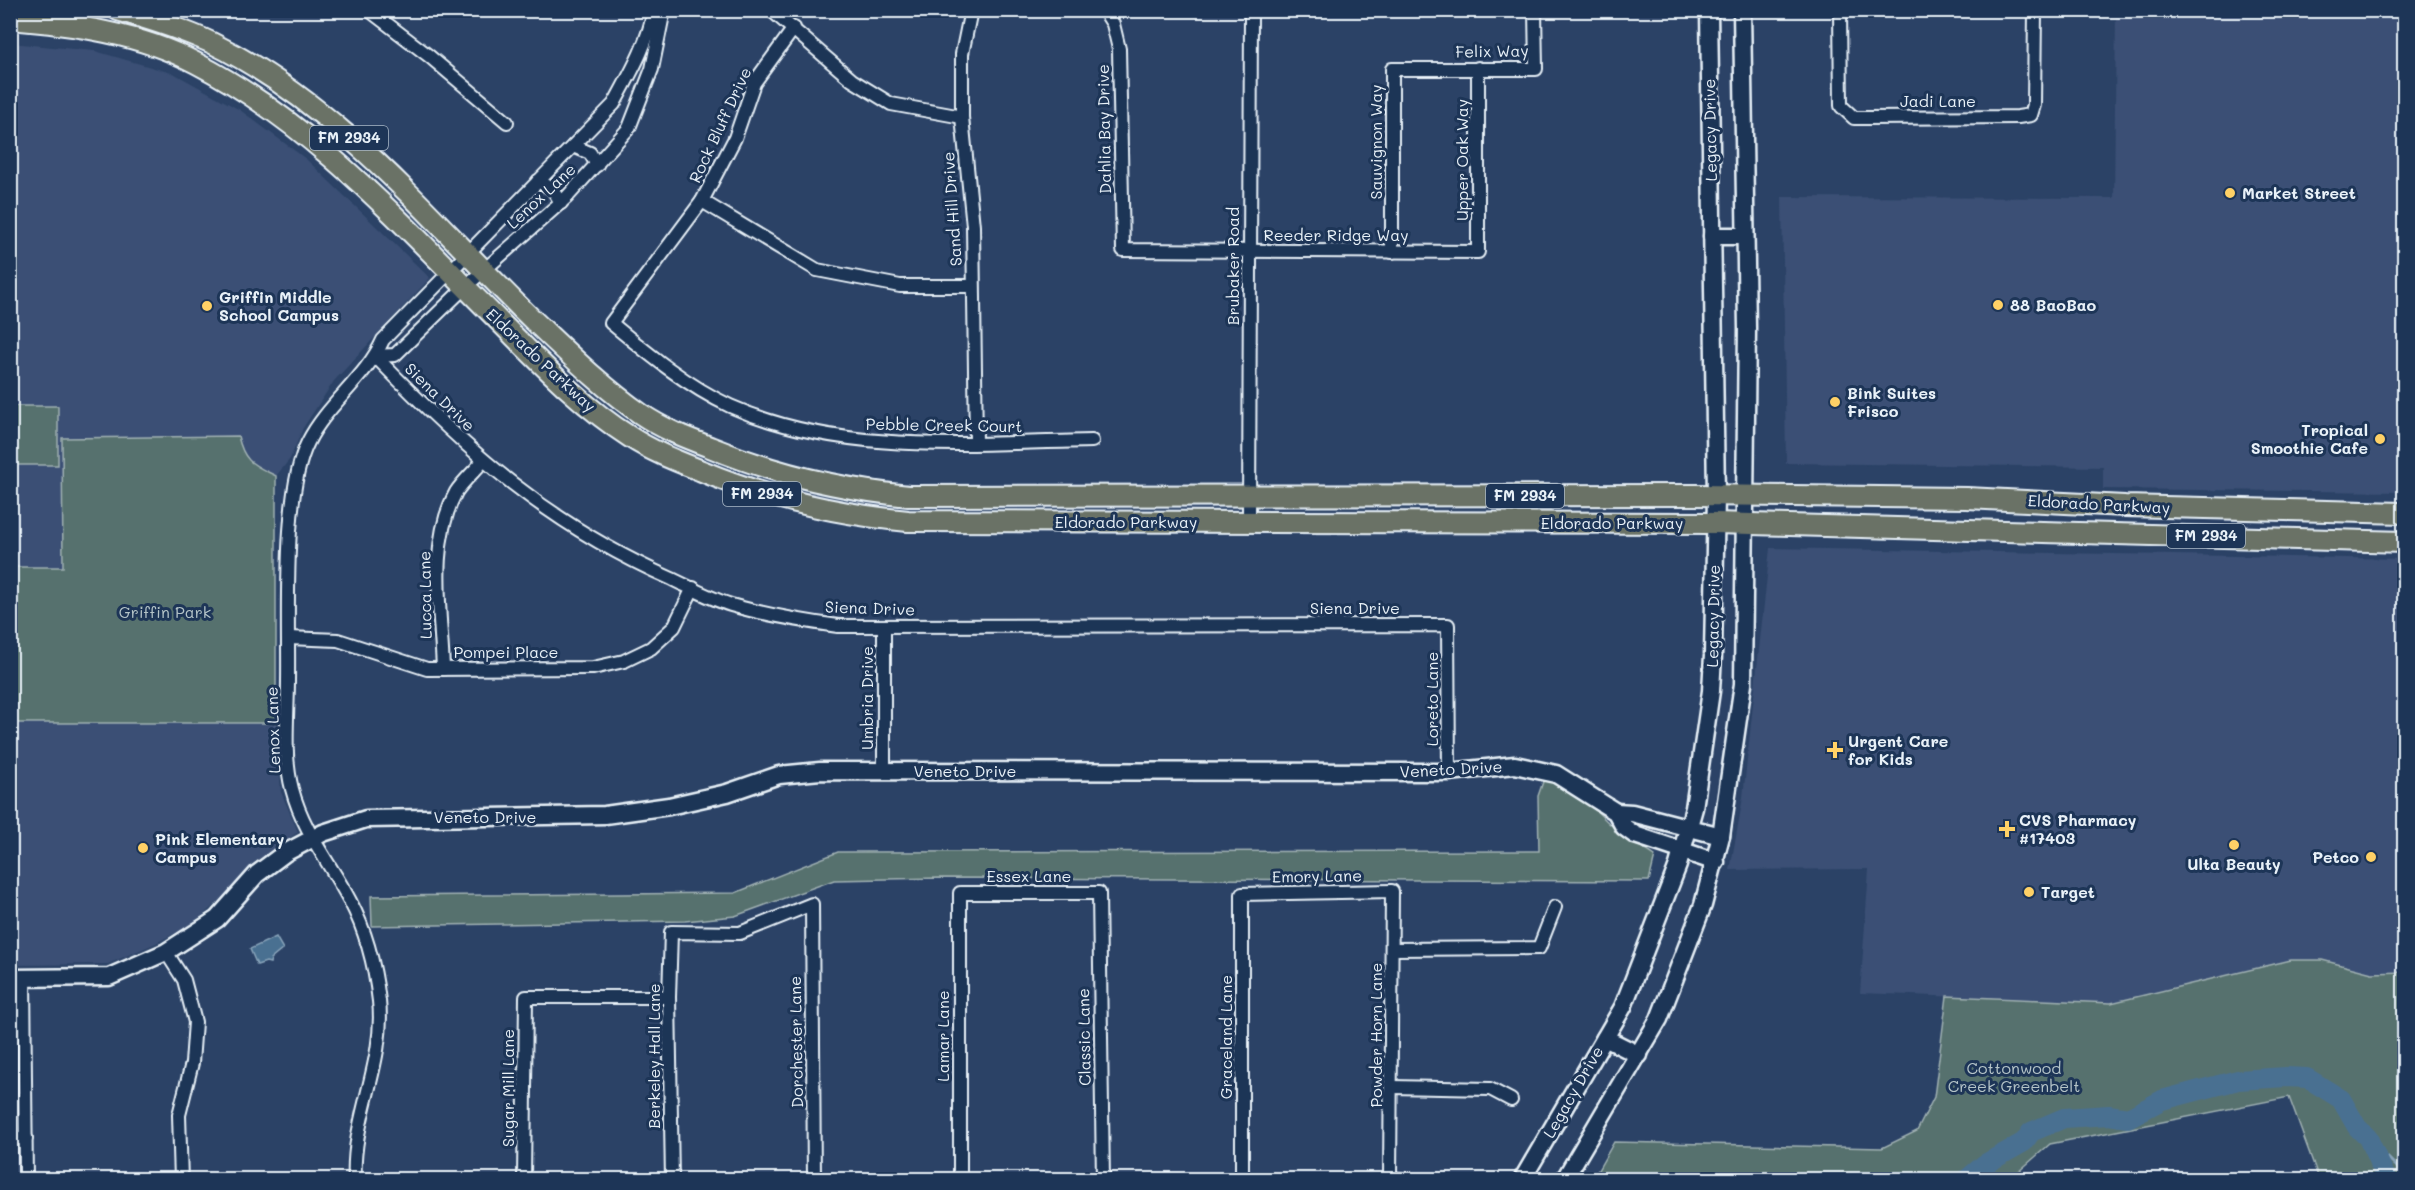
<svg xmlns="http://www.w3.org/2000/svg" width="2415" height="1190" viewBox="0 0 2415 1190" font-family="Mali,sans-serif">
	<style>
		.built { fill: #3a4f74 }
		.green { fill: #57716e; stroke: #a0b1b3; stroke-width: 1.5 }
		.water { fill: #4a7091; stroke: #89a4ba; stroke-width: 1.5 }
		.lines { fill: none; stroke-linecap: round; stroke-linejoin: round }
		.stream { stroke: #89a4ba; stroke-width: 3 }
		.river { stroke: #4a7091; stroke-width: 20 }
		.street-casing { stroke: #e8f1f8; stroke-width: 16 }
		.secondary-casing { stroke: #e8f1f8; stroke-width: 21 }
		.primary-casing { stroke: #e8f1f8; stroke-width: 24 }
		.street { stroke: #1d3557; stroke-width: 12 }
		.secondary { stroke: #1d3557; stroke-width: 16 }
		.primary { stroke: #6a7266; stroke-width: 20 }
		.poi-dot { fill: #ffd166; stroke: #1d3557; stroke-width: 2 }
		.labels { text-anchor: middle; stroke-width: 6; stroke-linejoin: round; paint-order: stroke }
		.shield { fill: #1d3557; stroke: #abb9c8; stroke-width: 1.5 }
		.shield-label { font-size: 15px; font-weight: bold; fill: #e8f1f8 }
		.street-label { font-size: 16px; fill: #e8f1f8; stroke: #1d3557 }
		.poi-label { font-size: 16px; font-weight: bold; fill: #e8f1f8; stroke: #1d3557; text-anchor: start }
		.park-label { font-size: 16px; fill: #b5c4c8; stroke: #1d3557 }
	</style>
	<rect width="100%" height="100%" fill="#2b4266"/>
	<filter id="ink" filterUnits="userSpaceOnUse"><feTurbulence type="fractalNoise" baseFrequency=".0167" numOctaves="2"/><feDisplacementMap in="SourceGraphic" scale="12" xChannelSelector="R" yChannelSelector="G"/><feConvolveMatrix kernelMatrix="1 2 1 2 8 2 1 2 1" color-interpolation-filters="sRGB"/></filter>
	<g filter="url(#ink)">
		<g class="built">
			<polygon points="2116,11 2404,11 2404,492 2103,489 2103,467 1786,463 1782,197 2114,198"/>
			<polygon points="11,43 95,51 175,74 240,110 306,159 430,278 334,381 303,428 290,459 276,476 252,464 241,452 63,567 11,567"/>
			<polygon points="1770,548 2404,559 2404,972 2372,973 2322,960 2291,960 2111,1003 1860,993 1869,869 1730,870 1743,797"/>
			<polygon points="10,723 276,723 281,792 298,832 252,864 231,891 191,925 154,944 108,964 11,965"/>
		</g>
		<g class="green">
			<rect x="11" y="406" width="47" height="59"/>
			<path d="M238 436C244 463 254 465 276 476V723H11V567H63L62 438Z"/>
			<path d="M1544 779C1581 789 1593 810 1620 833 1630 842 1644 848 1655 856L1649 881 940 878 834 880 735 916 685 921 372 926 371 896 735 893 838 852 1539 851 1538 796Z"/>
			<polygon points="2291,960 2322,960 2372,973 2404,972 2404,1179 2319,1179 2289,1097 2050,1144 2010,1179 1593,1179 1614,1142 1882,1148 1917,1131 1934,1097 1947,996 2111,1003"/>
		</g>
		<polygon class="water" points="276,937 283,949 271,959 270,963 266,962 257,965 250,949"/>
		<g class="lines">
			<polyline class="stream" points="2368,1138 2400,1170 2404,1179"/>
			<polyline class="river" points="1966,1180 1985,1164 2024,1142 2031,1132 2064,1118 2109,1115 2128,1118 2162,1100 2238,1080 2286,1077 2307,1078 2341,1099 2357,1127 2368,1138 2387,1180"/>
			<g class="street-casing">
				<g id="street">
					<polyline points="369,10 429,56 507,122"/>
					<polyline points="771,10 852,80 891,104 962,117"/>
					<polyline points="971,10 962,54 962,117 973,226 976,443"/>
					<polyline points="1104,10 1113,24 1119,49 1123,250 1478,252 1478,68"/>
					<polyline points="1840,10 1841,106 1854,118 1867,118 2018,117 2031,115 2034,105 2035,10"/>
					<polyline points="83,28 86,10"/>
					<path d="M794 28 754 83 735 138 702 201 611 323C646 352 687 386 730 406 842 456 972 443 1092 441"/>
					<polyline points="573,146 590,153 597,165"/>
					<polyline points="538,181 553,189 561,203"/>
					<polyline points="702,201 817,270 900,286 973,286"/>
					<polyline points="1392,252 1392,69 1536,69 1535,10"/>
					<path d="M375 356C468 452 549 525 672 579 691 588 711 599 731 605 766 615 802 621 838 626L1448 625 1449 772"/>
					<polyline points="375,356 395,355 465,287 567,197 629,128 652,69 664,10"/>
					<polyline points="1249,522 1251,10"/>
					<polyline points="288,638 338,640 427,669 593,668 624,661 651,648 674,627 693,588"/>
					<path d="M443 669C441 612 428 544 456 492 463 481 475 471 483 461"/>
					<polyline points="884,771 884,626"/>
					<polyline points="1392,949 1539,948 1555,907"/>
					<polyline points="166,952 184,980 195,1022 192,1063 179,1115 181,1180"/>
					<polyline points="24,978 26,1180"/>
					<polyline points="1392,1087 1490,1089 1511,1100"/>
					<polyline points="10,1138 26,1138"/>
					<polyline points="1391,1178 1406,1180"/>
					<path d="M355 1180C351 1119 386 1062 379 1001 375 967 366 931 350 901 330 863 303 831 292 789 283 755 288 715 288 680 289 620 282 493 308 442 327 404 366 378 383 340L614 104C630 74 648 44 654 10"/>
					<polyline points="524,1180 526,997 669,997"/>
					<polyline points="672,1180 669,997 671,932 740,933 812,904 814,1180"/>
					<polyline points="960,1180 960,893 1099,893 1103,1180"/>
					<polyline points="1240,1180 1242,1174 1242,894 1392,891 1390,1180"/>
				</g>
			</g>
			<g class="secondary-casing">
				<g id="secondary">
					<polyline points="1712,236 1745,236"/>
					<polyline points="1616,812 1632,813 1721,836"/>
					<polyline points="10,978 109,977 166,952 217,919 257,874 285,853 323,833 366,819 605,815 669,806 727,793 779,775 820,771 1449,772 1515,765 1556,774 1616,812 1624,827 1635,835 1716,862"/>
					<polyline points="1605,1038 1639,1055"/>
					<polyline points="1522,1180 1623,1007 1678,865 1694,808 1711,691 1713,655 1716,495 1709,10"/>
					<polyline points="1564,1180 1659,1019 1703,905 1721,836 1743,684 1747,328 1742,10"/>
				</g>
			</g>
			<g class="primary-casing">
				<g id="primary">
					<path d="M118 10C150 19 182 29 212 43 341 106 433 223 533 320 568 353 602 387 641 414 663 429 686 438 710 447 775 474 839 489 909 496L1694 495 1967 498 2125 506 2404 513"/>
					<path d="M10 19C72 24 141 34 196 63 316 125 405 228 499 321 540 362 581 406 630 437 653 452 677 461 702 471 769 499 835 514 908 521L1715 523 2404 542"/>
				</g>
			</g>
			<use href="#street" class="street"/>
			<use href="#secondary" class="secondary"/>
			<use href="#primary" class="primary"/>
		</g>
	</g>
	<g class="poi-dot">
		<circle cx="2230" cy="193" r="6"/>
		<circle cx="1998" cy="305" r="6"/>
		<circle cx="207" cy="306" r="6"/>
		<circle cx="1835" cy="402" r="6"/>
		<circle cx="2380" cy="439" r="6"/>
		<path d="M1832 741h6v6h6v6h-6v6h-6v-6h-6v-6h6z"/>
		<path d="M2004 820h6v6h6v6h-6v6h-6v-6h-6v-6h6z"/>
		<circle cx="2234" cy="845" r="6"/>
		<circle cx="143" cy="848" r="6"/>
		<circle cx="2371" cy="857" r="6"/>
		<circle cx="2029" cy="892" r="6"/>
	</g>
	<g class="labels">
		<g class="shield">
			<rect x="310" y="126" width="78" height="24" rx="4.5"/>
			<rect x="723" y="482" width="78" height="24" rx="4.5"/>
			<rect x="1486" y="484" width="78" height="24" rx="4.5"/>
			<rect x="2167" y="524" width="78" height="24" rx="4.5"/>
		</g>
		<g class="shield-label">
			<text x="349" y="143">FM 2934</text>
			<text x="762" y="499">FM 2934</text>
			<text x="1525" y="501">FM 2934</text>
			<text x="2206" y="541">FM 2934</text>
		</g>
		<g class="street-label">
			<text transform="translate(1492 51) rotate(-1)" y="6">Felix Way</text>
			<text x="1938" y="107">Jadi Lane</text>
			<text transform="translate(720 125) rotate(-65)" y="6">Rock Bluff Drive</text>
			<text transform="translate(1104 129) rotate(-91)" y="6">Dahlia Bay Drive</text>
			<text transform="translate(1710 130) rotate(-91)" y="6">Legacy Drive</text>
			<text transform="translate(1376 142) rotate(-90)" y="6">Sauvignon Way</text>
			<text transform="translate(1462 160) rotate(-90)" y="6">Upper Oak Way</text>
			<text transform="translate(541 196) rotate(-43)" y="6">Lenox Lane</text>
			<text transform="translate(952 209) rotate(-94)" y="6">Sand Hill Drive</text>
			<text x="1336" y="241">Reeder Ridge Way</text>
			<text transform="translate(1233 266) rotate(-90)" y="6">Brubaker Road</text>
			<text transform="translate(541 360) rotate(43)" y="6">Eldorado Parkway</text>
			<text transform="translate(440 397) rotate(44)" y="6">Siena Drive</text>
			<text transform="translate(944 425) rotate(1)" y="6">Pebble Creek Court</text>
			<text transform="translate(2099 504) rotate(3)" y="6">Eldorado Parkway</text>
			<text x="1126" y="528">Eldorado Parkway</text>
			<text x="1612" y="529">Eldorado Parkway</text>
			<text transform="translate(425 595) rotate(-91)" y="6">Lucca Lane</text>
			<text transform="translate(870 608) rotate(2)" y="6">Siena Drive</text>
			<text x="1355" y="614">Siena Drive</text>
			<text transform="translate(1713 616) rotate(-89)" y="6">Legacy Drive</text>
			<text x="506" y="658">Pompei Place</text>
			<text transform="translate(867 698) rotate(-90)" y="6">Umbria Drive</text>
			<text transform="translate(1432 699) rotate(-90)" y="6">Loreto Lane</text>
			<text transform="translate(273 730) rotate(-92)" y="6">Lenox Lane</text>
			<text transform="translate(1451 769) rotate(-3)" y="6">Veneto Drive</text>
			<text x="965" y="777">Veneto Drive</text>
			<text x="485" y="823">Veneto Drive</text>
			<text x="1029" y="882">Essex Lane</text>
			<text transform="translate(1317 876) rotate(-1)" y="6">Emory Lane</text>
			<text transform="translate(1376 1035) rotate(-90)" y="6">Powder Horn Lane</text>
			<text transform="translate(943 1036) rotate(-90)" y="6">Lamar Lane</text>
			<text transform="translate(1084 1037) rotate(-91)" y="6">Classic Lane</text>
			<text transform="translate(1226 1037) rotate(-90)" y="6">Graceland Lane</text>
			<text transform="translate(796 1042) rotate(-91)" y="6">Dorchester Lane</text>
			<text transform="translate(654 1056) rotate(-90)" y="6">Berkeley Hall Lane</text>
			<text transform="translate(508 1088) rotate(-90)" y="6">Sugar Mill Lane</text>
			<text transform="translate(1573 1092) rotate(-60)" y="6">Legacy Drive</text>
		</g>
		<g class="poi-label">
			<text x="2242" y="199">Market Street</text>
			<text x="219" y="303">Griffin Middle<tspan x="219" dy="18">School Campus</tspan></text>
			<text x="2010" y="311">88 BaoBao</text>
			<text x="1847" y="399">Bink Suites<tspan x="1847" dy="18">Frisco</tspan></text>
			<text x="2368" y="436" text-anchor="end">Tropical<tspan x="2368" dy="18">Smoothie Cafe</tspan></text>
			<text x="1848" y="747">Urgent Care<tspan x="1848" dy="18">for Kids</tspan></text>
			<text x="2019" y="826">CVS Pharmacy<tspan x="2019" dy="18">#17403</tspan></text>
			<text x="155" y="845">Pink Elementary<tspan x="155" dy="18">Campus</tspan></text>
			<text x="2359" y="863" text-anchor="end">Petco</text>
			<text x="2234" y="870" text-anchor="middle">Ulta Beauty</text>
			<text x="2041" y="898">Target</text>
		</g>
		<g class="park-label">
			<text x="165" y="618">Griffin Park</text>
			<text x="2014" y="1074">Cottonwood<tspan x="2014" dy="18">Creek Greenbelt</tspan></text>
		</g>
	</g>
	<rect width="2415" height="1190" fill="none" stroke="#1d3557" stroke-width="36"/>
	<rect x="18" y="18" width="2379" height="1154" fill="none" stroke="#e8f1f8" stroke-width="2" filter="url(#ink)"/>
</svg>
